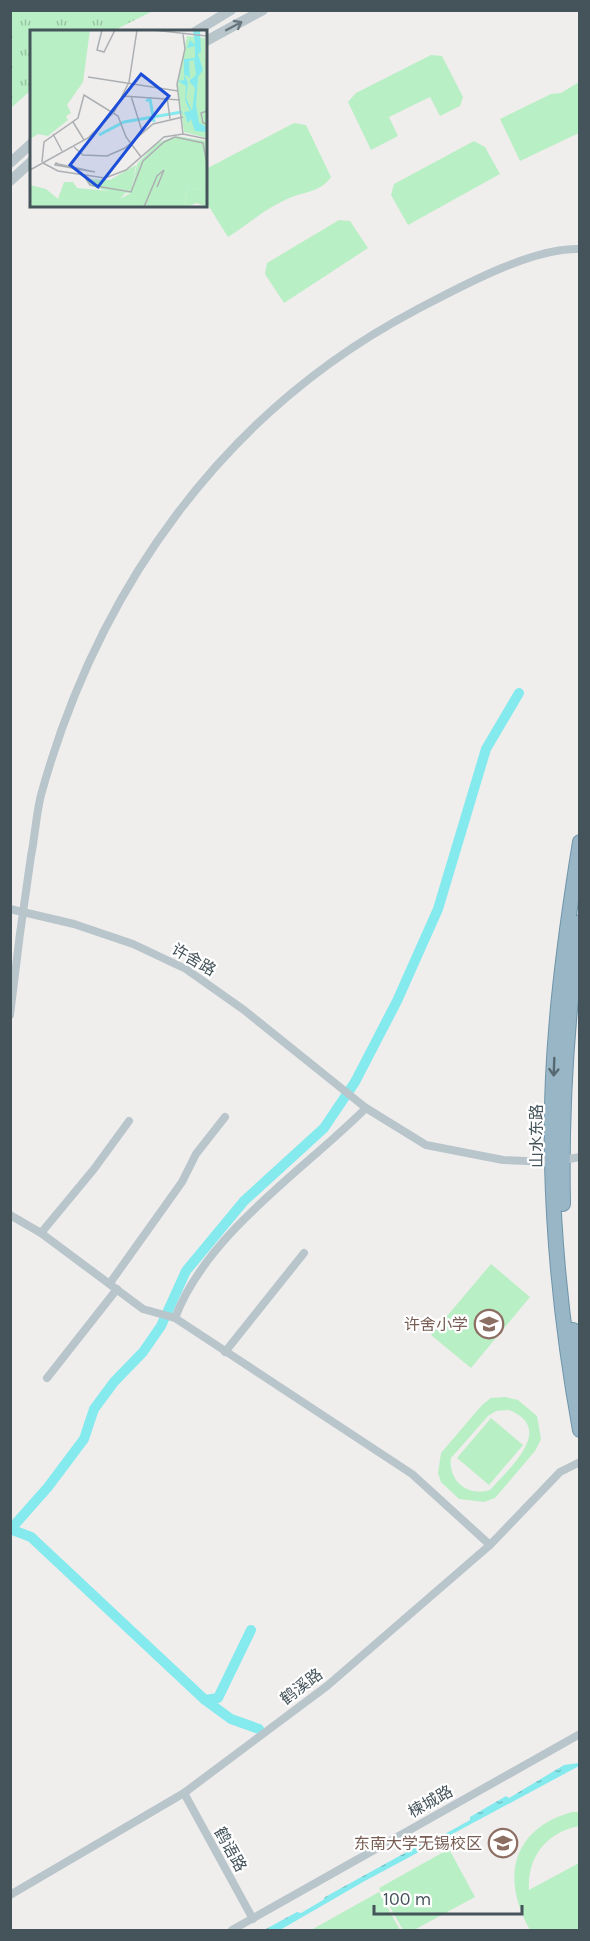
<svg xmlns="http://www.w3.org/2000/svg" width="590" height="1941" viewBox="0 0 590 1941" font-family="Karla,'Noto Sans SC',sans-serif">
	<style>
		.grass { fill: #b9efc4; fill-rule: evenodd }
		.park { fill: url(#park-tufts) }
		.water { fill: url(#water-ripples) }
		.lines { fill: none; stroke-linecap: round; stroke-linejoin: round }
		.canal { stroke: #85eaed; stroke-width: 10 }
		.trunk-casing { stroke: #6e95a9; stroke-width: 16 }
		.minor { stroke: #b8c5cb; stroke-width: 8 }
		.tertiary { stroke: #b8c5cb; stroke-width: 10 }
		.trunk { stroke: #98b6c6; stroke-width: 14 }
		.oneway { stroke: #68767d }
		.oneway2 { stroke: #566870 }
		.labels { text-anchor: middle; stroke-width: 4.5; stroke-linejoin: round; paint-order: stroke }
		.street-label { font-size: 16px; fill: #45545b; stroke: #fff }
		.education-label { font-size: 16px; fill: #785e54; stroke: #fff; text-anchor: end }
		.inset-river { fill: none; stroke: #85eaed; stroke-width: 3 }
		.inset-road { fill: none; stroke: #acb0b3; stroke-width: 1.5 }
		.view { fill: #1d4ed8; fill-opacity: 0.15; stroke: #1d4ed8; stroke-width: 3 }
		.inset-edge { fill: none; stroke: #45545b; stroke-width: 3 }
	</style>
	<defs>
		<pattern id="park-tufts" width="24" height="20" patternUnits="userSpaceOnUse" patternTransform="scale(1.5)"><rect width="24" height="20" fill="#b9efc4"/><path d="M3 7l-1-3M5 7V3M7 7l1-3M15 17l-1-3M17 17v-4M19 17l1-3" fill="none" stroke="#98c4a2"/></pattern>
		<pattern id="water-ripples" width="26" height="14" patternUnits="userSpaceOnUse" patternTransform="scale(1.5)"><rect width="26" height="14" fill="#85eaed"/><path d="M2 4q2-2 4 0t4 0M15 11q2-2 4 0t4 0" fill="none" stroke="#6fc0c3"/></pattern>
	</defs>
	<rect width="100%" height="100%" fill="#f0eded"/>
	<g class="grass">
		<polygon points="431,55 442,56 463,97 460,106 440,116 430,97 389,117 398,136 371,150 348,102 356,93"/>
		<polygon points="579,82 579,133 520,161 500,119 551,94 561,93"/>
		<path d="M294 123 306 125 331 177C319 194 302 191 285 200 265 209 247 225 228 237L206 202V169Z"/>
		<polygon points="474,141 485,147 500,174 408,225 391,195 394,184"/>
		<polygon points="339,220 350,221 368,248 284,303 265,274 267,263"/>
		<polygon points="491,1264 530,1297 471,1368 431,1335"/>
		<path d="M505 1397 518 1400 537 1416 541 1439 535 1451 495 1498 484 1502 459 1499 441 1482 438 1473 441 1453 482 1405 491 1398ZM509 1410C556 1429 509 1468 490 1490 468 1497 448 1481 451 1458L488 1416 496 1411Z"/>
		<polygon points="491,1418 523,1445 489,1485 457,1458"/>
		<path d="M572 1812H579V1826C547 1832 527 1857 529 1890L579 1863V1930H530C501 1879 511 1829 572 1812Z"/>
		<polygon points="449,1849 475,1897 414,1930 403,1930 379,1888"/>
		<polygon points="379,1892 400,1930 311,1930"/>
	</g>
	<polygon class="park" points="11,10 153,10 153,11 113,31 32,32 31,90 11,108"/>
	<polygon class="water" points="579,1763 579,1766 363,1882 280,1930 264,1930 297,1912 301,1913 323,1900 325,1897 423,1843 427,1844 470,1820 470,1817 506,1796 509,1798 564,1765"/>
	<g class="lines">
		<g class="canal">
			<polyline points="10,1529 31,1537 205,1700 218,1698 251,1630"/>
			<polyline points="10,1530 48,1487 84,1439 94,1409 114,1382 143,1352 161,1326 186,1271 244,1201 324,1128 355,1082 397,1001 438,909 486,749 519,693"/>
			<polyline points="205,1700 231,1719 259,1729"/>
		</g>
		<g class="trunk-casing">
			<g id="trunk">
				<path d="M580 842C563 948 549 1056 552 1163 554 1253 564 1342 580 1430"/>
				<path d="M563 1204C561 1109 567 1016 580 922"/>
				<polyline points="573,1330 580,1373"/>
			</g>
		</g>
		<g class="minor">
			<polyline points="10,909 74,924 133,944 186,969 244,1010 366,1108 426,1145 503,1160 552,1162 580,1157"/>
			<path d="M10 1015C16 962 23 909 31 856 35 836 36 815 41 795 98 588 224 411 416 310 458 288 532 247 580 249"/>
			<polyline points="10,1215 41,1233 143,1309 175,1318 412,1474 490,1545"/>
			<polyline points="41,1233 94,1169 129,1121"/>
			<polyline points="110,1283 182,1182 196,1154 225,1117"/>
			<path d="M175 1318C207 1233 303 1171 366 1108"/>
			<polyline points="225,1352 304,1253"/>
			<polyline points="47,1378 117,1289"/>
			<polyline points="184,1793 253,1919"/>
			<polyline points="10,1895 184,1793 327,1686 490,1545 560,1472 580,1462"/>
			<polyline points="232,1930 580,1734"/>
		</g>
		<g class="tertiary">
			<polyline points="195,32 231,10"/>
			<polyline points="206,41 263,10"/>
			<polyline points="10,163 32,143"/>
			<polyline points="10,181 32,161"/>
		</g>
		<use href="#trunk" class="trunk"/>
	</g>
	<defs><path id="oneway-shaft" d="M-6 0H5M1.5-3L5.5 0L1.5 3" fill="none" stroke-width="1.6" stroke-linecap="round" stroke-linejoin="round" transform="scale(1.5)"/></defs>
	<use class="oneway" href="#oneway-shaft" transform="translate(234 26) rotate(-28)"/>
	<use class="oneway2" href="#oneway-shaft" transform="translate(554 1067) rotate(92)"/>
	<defs>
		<g id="school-ring" transform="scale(1.5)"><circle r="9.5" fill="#fff" stroke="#8d6e63" stroke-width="1.5"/><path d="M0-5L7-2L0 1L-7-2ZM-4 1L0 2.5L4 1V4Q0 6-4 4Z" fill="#8d6e63"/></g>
		<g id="university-ring" transform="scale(1.5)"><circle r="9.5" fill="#fff" stroke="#8d6e63" stroke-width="1.5"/><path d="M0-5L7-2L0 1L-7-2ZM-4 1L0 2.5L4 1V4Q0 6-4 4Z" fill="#8d6e63"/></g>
	</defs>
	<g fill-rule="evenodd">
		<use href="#school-ring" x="489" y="1324"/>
		<use href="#university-ring" x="503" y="1843"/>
	</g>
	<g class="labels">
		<g class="street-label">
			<text transform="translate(194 959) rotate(30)" y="6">许舍路</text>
			<text transform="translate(536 1136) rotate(-90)" y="6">山水东路</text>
			<text transform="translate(301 1686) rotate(-37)" y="6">鹤溪路</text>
			<text transform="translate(430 1801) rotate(-29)" y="6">楝城路</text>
			<text transform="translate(231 1849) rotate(61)" y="6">鹤语路</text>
		</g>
		<g class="education-label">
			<text x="468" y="1330">许舍小学</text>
			<text x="482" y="1849">东南大学无锡校区</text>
		</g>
	</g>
	<g transform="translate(30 30)">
		<rect width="177" height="177" fill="#f0eded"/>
		<path d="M0 0H60L53 52 37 75 41 83 36 86 38 90 18 106 8 104 0 109ZM146 106 149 125 173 155 170 160 157 157 155 177H0V155L16 159 28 169 34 152H43L47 158 78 161 88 170 101 163 107 134 127 113Z" fill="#b9efc4"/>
		<path d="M157 6 175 8 177 108 154 102 147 55ZM146 106 177 111V177L167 173 155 177 157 157 170 160 173 155 146 130 149 122 144 115ZM106 135 101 163H95L87 173 79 170 78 161 60 156 55 149 80 150Z" fill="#b9efc4"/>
		<path d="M163 0H170L171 22 168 24 173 40 168 47 166 75 169 93 177 97 176 102 165 101 161 89 158 93 154 82 160 81 155 70 156 56 148 51 154 50V29L165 28V16L157 18 160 10 165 15ZM164 30 166 45 159 51 165 58 162 81 156 68 158 53 154 44 160 48 159 31Z" fill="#85eaed" fill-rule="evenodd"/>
		<path class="inset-river" d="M116 71 120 69 124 92M69 105 94 92 152 82"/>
		<path class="inset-road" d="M72 0 67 20 74 22 85 0M123 0 177 6M153 4 155 19 147 54 153 104M58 47 148 61M93 66 150 70M101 66 112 101M137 67 140 89M177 81 171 83 173 93 177 94M43 92 54 110M23 104 32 121M44 117 53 125 77 126 95 118 123 94 153 87M12 132 14 112 48 88 54 65 88 86 96 107 111 127M13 133 28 141 75 148 96 140 134 107 153 104 177 109M26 133 28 134 65 142 25 135ZM0 140 58 108 84 82 99 52 107 0M55 147 60 155 101 162 113 131 134 112 145 107 173 113 177 134M114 177 127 146 134 140 127 157"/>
		<path class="view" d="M111 44 139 66 68 157 40 135Z"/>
		<rect width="177" height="177" class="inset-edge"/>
	</g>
	<rect width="590" height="1941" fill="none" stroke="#45545b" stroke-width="24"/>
	<path d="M374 1905v9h148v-9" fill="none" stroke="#45545b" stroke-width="3"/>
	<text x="383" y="1905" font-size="18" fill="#45545b" stroke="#ffffff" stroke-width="4.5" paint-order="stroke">100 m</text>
</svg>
